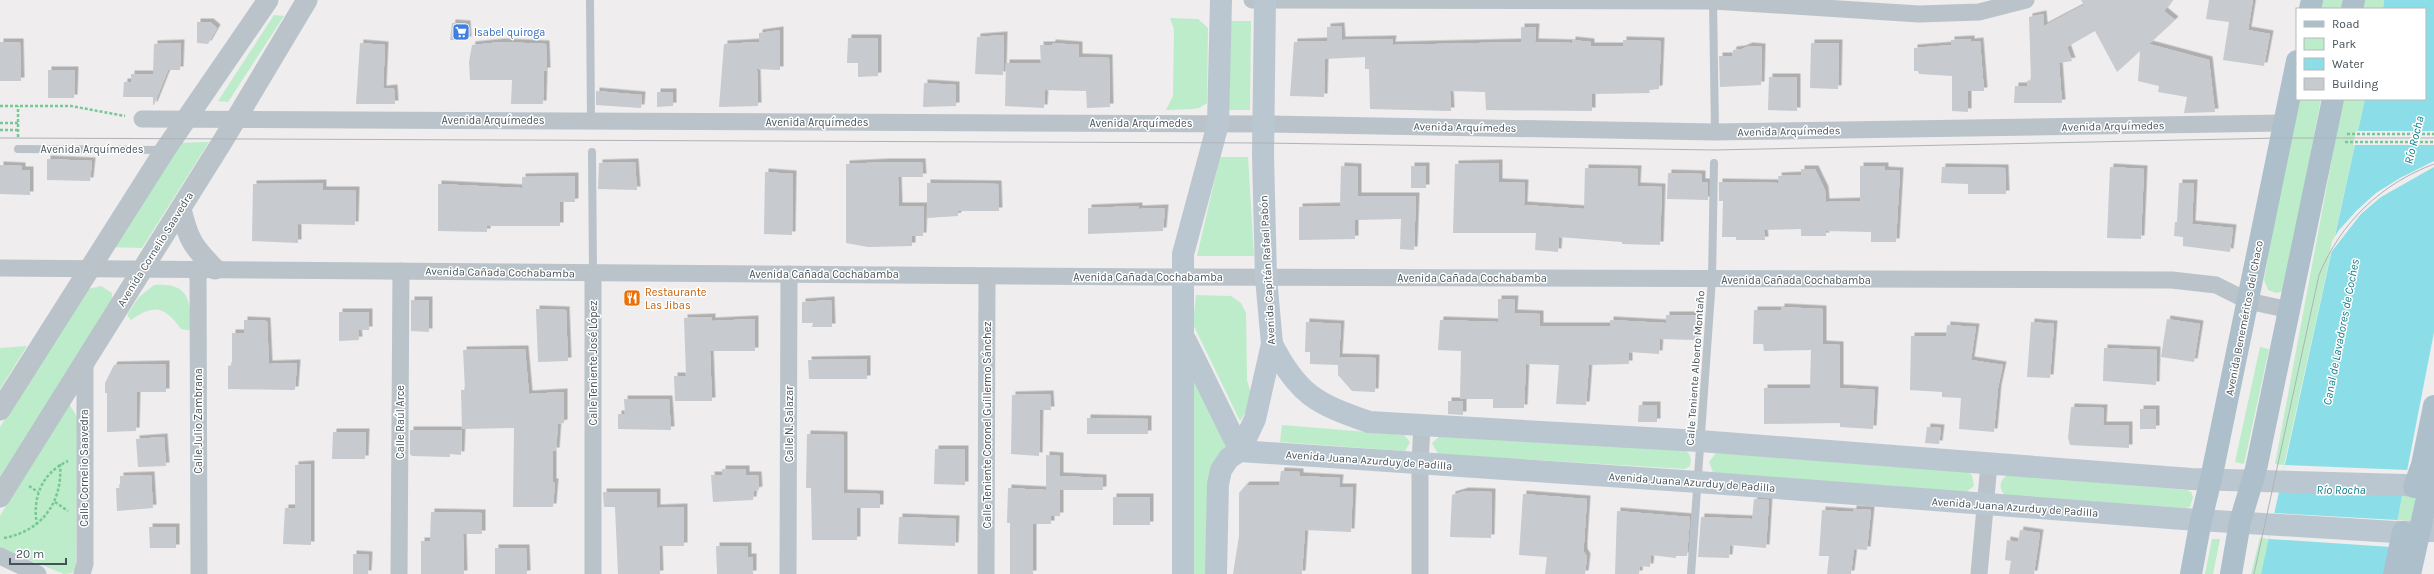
<svg xmlns="http://www.w3.org/2000/svg" width="2434" height="574" viewBox="0 0 2434 574" font-family="Karla,sans-serif">
	<style>
		.green { fill: #bcecc9 }
		.water { fill: #8bdee7 }
		.pier { fill: #efeded }
		.building { fill: #c7cacf; filter: url(#shadow) }
		.lines { fill: none; stroke-linecap: round; stroke-linejoin: round }
		.path { stroke: #76c896; stroke-width: 2.5; stroke-dasharray: 3 2; stroke-linecap: butt }
		.service { stroke: #b9c3c9; stroke-width: 8 }
		.minor { stroke: #b9c3c9; stroke-width: 17 }
		.tertiary { stroke: #b9c3c9; stroke-width: 21 }
		.secondary { stroke: #bbc7d0; stroke-width: 22 }
		.primary { stroke: #adbfcb; stroke-width: 22 }
		.tram { stroke: #afb3b7; stroke-width: 1 }
		.labels { text-anchor: middle; stroke-width: 3; stroke-linejoin: round; paint-order: stroke }
		.shop-label { font-size: 11px; fill: #366cbe; stroke: #fff; text-anchor: start }
		.street-label { font-size: 11px; fill: #465259; stroke: #fff }
		.food-label { font-size: 11px; fill: #c56008; stroke: #fff; text-anchor: start }
		.water-label { font-size: 12px; font-style: italic; fill: #137e8a; stroke: #fff }
	</style>
	<defs>
		<filter id="shadow"><feDropShadow dx="3.5" dy="-3.5" stdDeviation="0" flood-color="#0004"/></filter>
	</defs>
	<rect width="100%" height="100%" fill="#efeded"/>
	<g class="green">
		<polygon points="2322,0 2343,0 2341,9 2320,9"/>
		<polygon points="2363,0 2384,0 2383,9 2361,9"/>
		<polygon points="274,15 284,16 228,102 218,101"/>
		<polygon points="1170,18 1198,19 1208,28 1207,103 1199,108 1192,109 1166,110 1173,96 1174,29"/>
		<polygon points="1230,21 1251,21 1250,110 1229,110"/>
		<polygon points="2299,99 2321,99 2284,291 2276,293 2268,290 2264,280 2281,182"/>
		<polygon points="2343,99 2365,99 2284,465 2275,464"/>
		<polygon points="209,142 142,248 109,247 175,143"/>
		<polygon points="1220,157 1248,157 1254,256 1197,256"/>
		<path d="M154 285C190 282 190 301 192 331L181 329C165 307 155 303 131 320L127 315 139 297Z"/>
		<polygon points="101,286 112,293 112,300 0,478 0,427 83,294 88,289"/>
		<polygon points="1196,295 1231,296 1241,303 1246,313 1247,380 1253,401 1240,421 1193,324"/>
		<polygon points="27,346 0,389 0,348"/>
		<polygon points="2260,347 2269,349 2244,464 2235,462"/>
		<polygon points="1194,381 1226,447 1212,468 1207,574 1192,574"/>
		<polygon points="68,402 77,417 76,568 72,573 64,574 0,548 0,516"/>
		<polygon points="1282,425 1404,435 1410,442 1405,451 1280,442"/>
		<path d="M1440 436 1684 449C1690 454 1692 458 1690 466L1685 469 1438 454 1432 443Z"/>
		<polygon points="1716,453 1968,472 1972,475 1974,486 1966,492 1714,475 1709,462"/>
		<path d="M2008 475 2187 490 2191 492 2193 497 2190 507 2185 508 2006 496C1998 489 1999 480 2008 475Z"/>
		<polygon points="2403,494 2434,501 2434,521 2397,520"/>
		<polygon points="2260,538 2269,539 2261,574 2251,574"/>
		<polygon points="2212,539 2220,539 2213,574 2205,574"/>
	</g>
	<polygon class="water" points="2384,0 2434,0 2434,332 2393,543 2385,574 2261,574 2365,99 2425,99 2425,9 2383,9"/>
	<g class="pier">
		<polygon points="2356,131 2434,131 2434,145 2353,145"/>
		<polygon points="2434,161 2434,167 2381,197 2361,214 2329,255 2332,241 2339,230 2357,210 2376,193 2400,178"/>
		<polygon points="2285,465 2408,470 2403,494 2279,490"/>
		<polygon points="2274,513 2397,520 2391,547 2269,539"/>
	</g>
	<g class="building">
		<polygon points="2081,0 2172,0 2164,11 2175,20 2149,44 2209,60 2215,112 2184,113 2187,97 2158,92 2159,86 2138,81 2140,51 2117,72 2095,31 2067,47 2072,61 2059,63 2062,103 2014,103 2015,86 2027,86 2027,81 2031,80 2029,17 2043,14 2044,26 2084,5"/>
		<polygon points="2209,0 2253,0 2248,30 2270,34 2264,66 2223,60 2229,22 2206,19"/>
		<polygon points="197,22 210,22 217,28 208,44 197,43"/>
		<polygon points="452,23 467,24 468,40 450,40"/>
		<polygon points="1341,26 1342,40 1393,39 1392,45 1521,42 1521,27 1536,27 1535,42 1572,43 1572,40 1591,42 1591,46 1623,46 1623,40 1661,41 1659,89 1649,90 1650,93 1592,94 1592,111 1486,110 1485,92 1450,91 1451,111 1370,109 1369,69 1365,69 1365,57 1325,59 1324,97 1290,96 1294,42 1327,41 1327,27"/>
		<polygon points="780,30 780,70 757,69 758,106 719,107 724,44 759,42 759,33"/>
		<polygon points="1004,35 1003,75 975,74 977,37"/>
		<polygon points="848,38 878,38 878,76 858,77 858,63 847,63"/>
		<polygon points="1971,39 1971,42 1980,41 1984,91 1968,91 1968,112 1952,111 1952,76 1919,74 1918,71 1914,71 1914,48 1951,45 1951,40"/>
		<polygon points="0,42 20,42 21,81 0,81"/>
		<polygon points="501,42 546,44 547,71 544,71 543,104 511,104 512,80 470,80 469,62 472,45"/>
		<polygon points="181,43 180,70 168,70 154,105 153,105 153,97 123,97 124,82 131,82 131,74 153,74 154,44"/>
		<polygon points="360,43 385,45 383,89 394,88 395,104 356,104"/>
		<polygon points="1052,43 1079,45 1079,57 1109,58 1110,107 1087,108 1086,91 1045,90 1044,108 1005,106 1006,63 1041,63 1040,45 1052,45"/>
		<polygon points="1811,43 1839,43 1838,89 1810,88"/>
		<polygon points="1749,46 1762,47 1761,85 1720,87 1719,56 1732,56 1733,50 1742,49"/>
		<polygon points="48,70 75,70 74,98 48,98"/>
		<polygon points="1769,77 1797,77 1797,111 1768,110"/>
		<polygon points="924,83 956,85 956,106 923,107"/>
		<polygon points="596,91 642,95 641,108 596,105"/>
		<polygon points="657,92 673,92 673,106 657,107"/>
		<polygon points="47,159 92,161 90,181 47,180"/>
		<polygon points="635,162 637,190 598,189 599,163"/>
		<polygon points="886,162 922,162 923,177 898,177 899,206 924,206 923,236 912,236 912,246 868,247 846,243 846,164"/>
		<polygon points="1499,163 1499,182 1525,183 1524,205 1584,209 1585,168 1638,169 1637,186 1662,187 1660,245 1622,244 1622,242 1559,237 1558,252 1535,250 1536,233 1453,233 1455,164"/>
		<polygon points="0,165 22,166 22,170 30,170 30,195 0,194"/>
		<polygon points="1341,166 1358,167 1358,196 1416,196 1414,250 1400,249 1401,219 1355,220 1355,239 1299,240 1299,207 1340,206"/>
		<rect x="1411" y="166" width="15" height="22"/>
		<polygon points="1860,166 1885,166 1885,170 1900,171 1896,242 1871,242 1871,232 1826,231 1826,236 1801,236 1801,229 1764,230 1765,240 1736,240 1736,237 1722,237 1723,201 1719,201 1719,182 1779,183 1778,176 1801,175 1801,169 1815,169 1825,190 1826,202 1860,201"/>
		<polygon points="1942,167 2005,168 2006,194 1968,194 1968,184 1941,183"/>
		<polygon points="2110,167 2144,169 2141,239 2107,238"/>
		<polygon points="765,172 793,174 792,235 764,234"/>
		<polygon points="1668,173 1702,174 1702,182 1708,182 1708,200 1667,199"/>
		<polygon points="575,176 575,202 560,202 560,226 487,226 487,232 438,231 438,184 522,188 522,177"/>
		<polygon points="323,183 323,190 356,190 355,225 298,224 298,243 252,241 253,184"/>
		<polygon points="927,183 998,184 999,211 958,211 958,216 927,218"/>
		<polygon points="2179,183 2194,183 2192,224 2233,228 2230,252 2183,246 2183,237 2174,236 2175,222 2177,222"/>
		<polygon points="1139,206 1139,209 1165,208 1163,231 1088,234 1088,208"/>
		<polygon points="1498,299 1515,299 1514,313 1540,314 1540,326 1610,326 1610,320 1666,323 1666,315 1696,315 1695,340 1660,339 1659,354 1629,352 1629,364 1589,365 1586,405 1556,404 1559,365 1526,364 1524,408 1493,408 1493,399 1460,399 1461,351 1438,350 1440,320 1498,322"/>
		<polygon points="411,300 429,300 429,332 411,331"/>
		<polygon points="831,300 832,327 812,327 813,323 802,323 802,302"/>
		<polygon points="1781,307 1823,309 1823,344 1840,345 1840,388 1875,390 1873,429 1840,427 1840,423 1764,424 1764,388 1810,388 1811,350 1764,351 1763,344 1753,344 1754,310 1781,310"/>
		<polygon points="536,309 566,310 568,361 538,362"/>
		<polygon points="339,312 369,312 369,330 358,330 359,340 339,341"/>
		<polygon points="712,317 712,321 755,319 755,351 710,351 712,401 675,401 674,376 686,376 684,318"/>
		<polygon points="2167,319 2200,324 2194,362 2161,357"/>
		<polygon points="244,320 267,321 269,364 297,363 295,390 228,389 228,366 232,365 232,333 244,333"/>
		<polygon points="1306,322 1341,324 1339,357 1376,358 1375,392 1352,391 1338,375 1338,365 1310,364 1310,352 1305,352"/>
		<polygon points="2031,322 2054,324 2050,378 2027,377"/>
		<polygon points="1947,325 1976,327 1971,360 2003,365 1998,388 1994,432 1959,429 1961,398 1942,397 1942,392 1910,390 1911,336 1946,336"/>
		<polygon points="2104,348 2157,350 2156,385 2103,381"/>
		<polygon points="525,349 529,394 564,392 564,423 558,424 556,451 553,451 553,482 555,482 553,507 513,507 514,428 462,429 461,390 465,390 463,350"/>
		<polygon points="867,359 867,379 809,379 808,360"/>
		<polygon points="166,364 166,392 137,392 136,431 107,432 107,393 105,393 105,383 114,365"/>
		<polygon points="1050,394 1051,410 1040,410 1039,456 1011,454 1012,395"/>
		<polygon points="624,399 669,399 671,430 618,429 618,414 625,414"/>
		<polygon points="1448,401 1463,401 1463,415 1448,414"/>
		<polygon points="1639,405 1657,405 1657,422 1638,422"/>
		<polygon points="2071,407 2104,408 2103,425 2129,425 2129,448 2070,445 2068,438"/>
		<rect x="2140" y="409" width="16" height="20"/>
		<polygon points="1087,418 1148,419 1148,434 1087,434"/>
		<polygon points="1927,427 1941,428 1939,444 1925,443"/>
		<polygon points="410,430 462,430 461,455 450,454 450,457 412,456 410,454"/>
		<polygon points="333,432 366,432 365,459 332,459"/>
		<polygon points="807,434 844,435 844,493 880,494 880,508 857,508 857,540 812,540 811,488 806,488"/>
		<polygon points="164,437 166,466 138,467 136,439"/>
		<polygon points="935,449 965,449 965,485 934,484"/>
		<polygon points="1046,455 1060,456 1060,476 1103,478 1103,490 1060,490 1060,516 1051,516 1051,524 1033,524 1033,574 1010,574 1010,523 1007,523 1008,488 1046,490"/>
		<polygon points="311,464 311,545 283,544 285,508 295,508 295,465"/>
		<polygon points="722,469 746,469 746,475 758,475 759,490 754,491 753,500 713,502 711,475 722,475"/>
		<polygon points="1281,471 1300,472 1300,476 1340,478 1339,487 1353,487 1351,532 1305,530 1302,574 1233,574 1239,536 1239,493 1246,485 1279,485"/>
		<polygon points="151,475 153,508 117,511 116,488 120,488 120,476"/>
		<polygon points="1465,491 1492,492 1491,538 1450,537 1452,495"/>
		<polygon points="603,492 657,492 657,508 684,507 684,546 659,546 660,574 618,574 615,507 604,507"/>
		<polygon points="1523,494 1587,499 1584,544 1584,552 1587,557 1585,574 1545,574 1547,557 1519,555"/>
		<rect x="1113" y="497" width="37" height="28"/>
		<polygon points="1754,499 1769,500 1766,548 1730,545 1729,558 1698,557 1701,517 1752,519"/>
		<polygon points="1853,509 1871,510 1867,550 1854,549 1851,574 1827,574 1829,556 1819,556 1822,510 1853,512"/>
		<polygon points="1617,511 1690,517 1687,556 1676,556 1676,558 1651,555 1650,567 1640,566 1639,574 1615,574"/>
		<polygon points="431,512 482,513 482,534 463,534 464,574 421,574 421,541 430,541"/>
		<polygon points="899,517 956,519 955,546 898,544"/>
		<polygon points="149,527 176,527 176,548 150,548"/>
		<polygon points="2020,530 2040,533 2034,574 2009,574 2011,561 2005,560 2007,540 2018,542"/>
		<polygon points="716,546 748,546 748,557 753,557 753,574 717,574"/>
		<polygon points="495,548 526,548 527,574 495,574"/>
		<polygon points="353,554 369,555 368,574 353,574"/>
	</g>
	<g class="lines">
		<g class="path">
			<polyline points="0,106 71,106 125,116"/>
			<polyline points="0,123 18,123"/>
			<polyline points="0,130 18,130"/>
			<polyline points="2347,134 2434,134"/>
			<polyline points="18,137 18,106"/>
			<polyline points="2345,142 2434,142"/>
			<polyline points="29,486 38,492"/>
			<polyline points="55,502 68,511"/>
			<path d="M37 525C32 497 42 473 68 461"/>
			<path d="M4 538C42 531 63 502 60 464"/>
		</g>
		<g class="service">
			<polyline points="590,0 591,121"/>
			<polyline points="1713,1 1715,132"/>
			<polyline points="18,149 163,150"/>
			<polyline points="592,152 593,273"/>
			<polyline points="1691,574 1712,279 1714,163"/>
		</g>
		<g class="minor">
			<polyline points="1252,0 1713,1 1919,14 1979,12 2026,0"/>
			<polyline points="142,119 1263,124 1715,132 2283,123"/>
			<polyline points="0,268 1158,277 2172,280 2216,285 2248,301 2290,310"/>
			<polyline points="198,269 199,574"/>
			<polyline points="593,273 593,574"/>
			<polyline points="0,556 38,574"/>
			<polyline points="82,574 85,564 85,362"/>
			<polyline points="399,574 401,271"/>
			<polyline points="788,574 789,274"/>
			<polyline points="986,574 987,276"/>
			<polyline points="1420,574 1420,463 1422,425"/>
			<polyline points="1979,574 1989,464"/>
		</g>
		<g class="tertiary">
			<path d="M181 209C188 239 193 247 215 269"/>
			<polyline points="0,410 165,150 268,0"/>
			<polyline points="0,497 224,139 307,0"/>
		</g>
		<g class="secondary">
			<polyline points="1186,341 1240,451"/>
			<path d="M1272 344C1298 395 1317 404 1369 422L1700 441 2191 479 2405 485 2434 490"/>
			<polyline points="1240,451 1698,482 2183,519 2395,532 2434,531"/>
			<polyline points="1183,574 1183,254 1218,124 1221,0"/>
			<polyline points="1216,574 1218,484 1221,470 1229,458 1240,451 1255,419 1272,344 1266,278 1263,155 1265,0"/>
		</g>
		<g class="primary">
			<polyline points="2310,9 2312,0"/>
			<polyline points="2352,9 2354,0"/>
			<polyline points="2414,487 2422,465 2434,406"/>
			<polyline points="2191,574 2201,520 2211,479 2297,61"/>
			<polyline points="2231,574 2240,522 2256,469 2333,99"/>
			<polyline points="2394,574 2403,532"/>
			<polyline points="2410,574 2434,467"/>
		</g>
		<g class="tram">
			<polyline points="0,138 1263,143 1714,150 2280,138 2434,138"/>
			<path d="M2254 574 2319 275C2341 222 2381 184 2434 164"/>
		</g>
	</g>
	<defs>
		<g id="supermarket-square" transform="scale(0.9)"><rect x="-9" y="-9" width="18" height="18" rx="4" fill="#3f7fe0" stroke="#fff"/><path d="M-6-5.5h2.5l.6 2H6L4.5 2H-2.5L-4.4-4H-6ZM-1.5 3.2a1.3 1.3 0 1 0 .1 0ZM3 3.2a1.3 1.3 0 1 0 .1 0Z" fill="#fff"/></g>
		<g id="restaurant-square" transform="scale(0.9)"><rect x="-9" y="-9" width="18" height="18" rx="4" fill="#e8710a" stroke="#fff"/><path d="M-5-6h1v4h1v-4h1v4h1v-4h1v5L-1.5 .5V6h-2V.5L-5-1ZM5-6V6H3V1.5H1.5Q1.5-4 5-6Z" fill="#fff"/></g>
	</defs>
	<g fill-rule="evenodd">
		<use href="#supermarket-square" x="461" y="32"/>
		<use href="#restaurant-square" x="632" y="298"/>
	</g>
	<g class="labels">
		<g class="shop-label">
			<text x="474" y="36">Isabel quiroga</text>
		</g>
		<g class="street-label">
			<text x="493" y="124">Avenida Arquímedes</text>
			<text x="817" y="126">Avenida Arquímedes</text>
			<text x="1141" y="127">Avenida Arquímedes</text>
			<text transform="translate(2113 126) rotate(-1)" y="4">Avenida Arquímedes</text>
			<text transform="translate(1465 127) rotate(1)" y="4">Avenida Arquímedes</text>
			<text transform="translate(1789 131) rotate(-1)" y="4">Avenida Arquímedes</text>
			<text x="92" y="153">Avenida Arquímedes</text>
			<text transform="translate(155 249) rotate(-58)" y="4">Avenida Cornelio Saavedra</text>
			<text transform="translate(1267 270) rotate(-93)" y="4">Avenida Capitán Rafael Pabón</text>
			<text transform="translate(500 272) rotate(1)" y="4">Avenida Cañada Cochabamba</text>
			<text x="824" y="278">Avenida Cañada Cochabamba</text>
			<text x="1148" y="281">Avenida Cañada Cochabamba</text>
			<text x="1472" y="282">Avenida Cañada Cochabamba</text>
			<text x="1796" y="284">Avenida Cañada Cochabamba</text>
			<text transform="translate(2244 318) rotate(-79)" y="4">Avenida Beneméritos del Chaco</text>
			<text transform="translate(593 363) rotate(-90)" y="4">Calle Teniente José López</text>
			<text transform="translate(1695 368) rotate(-86)" y="4">Calle Teniente Alberto Montaño</text>
			<text transform="translate(198 421) rotate(-90)" y="4">Calle Julio Zambrana</text>
			<text transform="translate(400 422) rotate(-90)" y="4">Calle Raúl Arce</text>
			<text transform="translate(789 424) rotate(-90)" y="4">Calle N. Salazar</text>
			<text transform="translate(987 425) rotate(-90)" y="4">Calle Teniente Coronel Guillermo Sánchez</text>
			<text transform="translate(1369 460) rotate(4)" y="4">Avenida Juana Azurduy de Padilla</text>
			<text transform="translate(84 468) rotate(-90)" y="4">Calle Cornelio Saavedra</text>
			<text transform="translate(1692 482) rotate(4)" y="4">Avenida Juana Azurduy de Padilla</text>
			<text transform="translate(2015 507) rotate(4)" y="4">Avenida Juana Azurduy de Padilla</text>
		</g>
		<g class="food-label">
			<text x="645" y="296">Restaurante<tspan x="645" dy="13">Las Jibas</tspan></text>
		</g>
		<g class="water-label">
			<text transform="translate(2414 140) rotate(-76)" y="4">Río Rocha</text>
			<text transform="translate(2341 332) rotate(-79)" y="4">Canal de Lavadores de Coches</text>
			<text x="2341" y="494">Río Rocha</text>
		</g>
	</g>
	<rect x="2296" y="8" width="130" height="92" fill="#ffffff" stroke="#b5babd"/>
	<rect x="2304" y="21" width="20" height="6" fill="#adbfcb" stroke="#b5babd"/>
	<text x="2332" y="28" font-size="12" fill="#465259">Road</text>
	<rect x="2304" y="38" width="20" height="12" fill="#bcecc9" stroke="#b5babd"/>
	<text x="2332" y="48" font-size="12" fill="#465259">Park</text>
	<rect x="2304" y="58" width="20" height="12" fill="#8bdee7" stroke="#b5babd"/>
	<text x="2332" y="68" font-size="12" fill="#465259">Water</text>
	<rect x="2304" y="78" width="20" height="12" fill="#c7cacf" stroke="#b5babd"/>
	<text x="2332" y="88" font-size="12" fill="#465259">Building</text>
	<path d="M10 558v6h56v-6" fill="none" stroke="#465259" stroke-width="2"/>
	<text x="16" y="558" font-size="12" fill="#465259" stroke="#ffffff" stroke-width="3" paint-order="stroke">20 m</text>
</svg>
